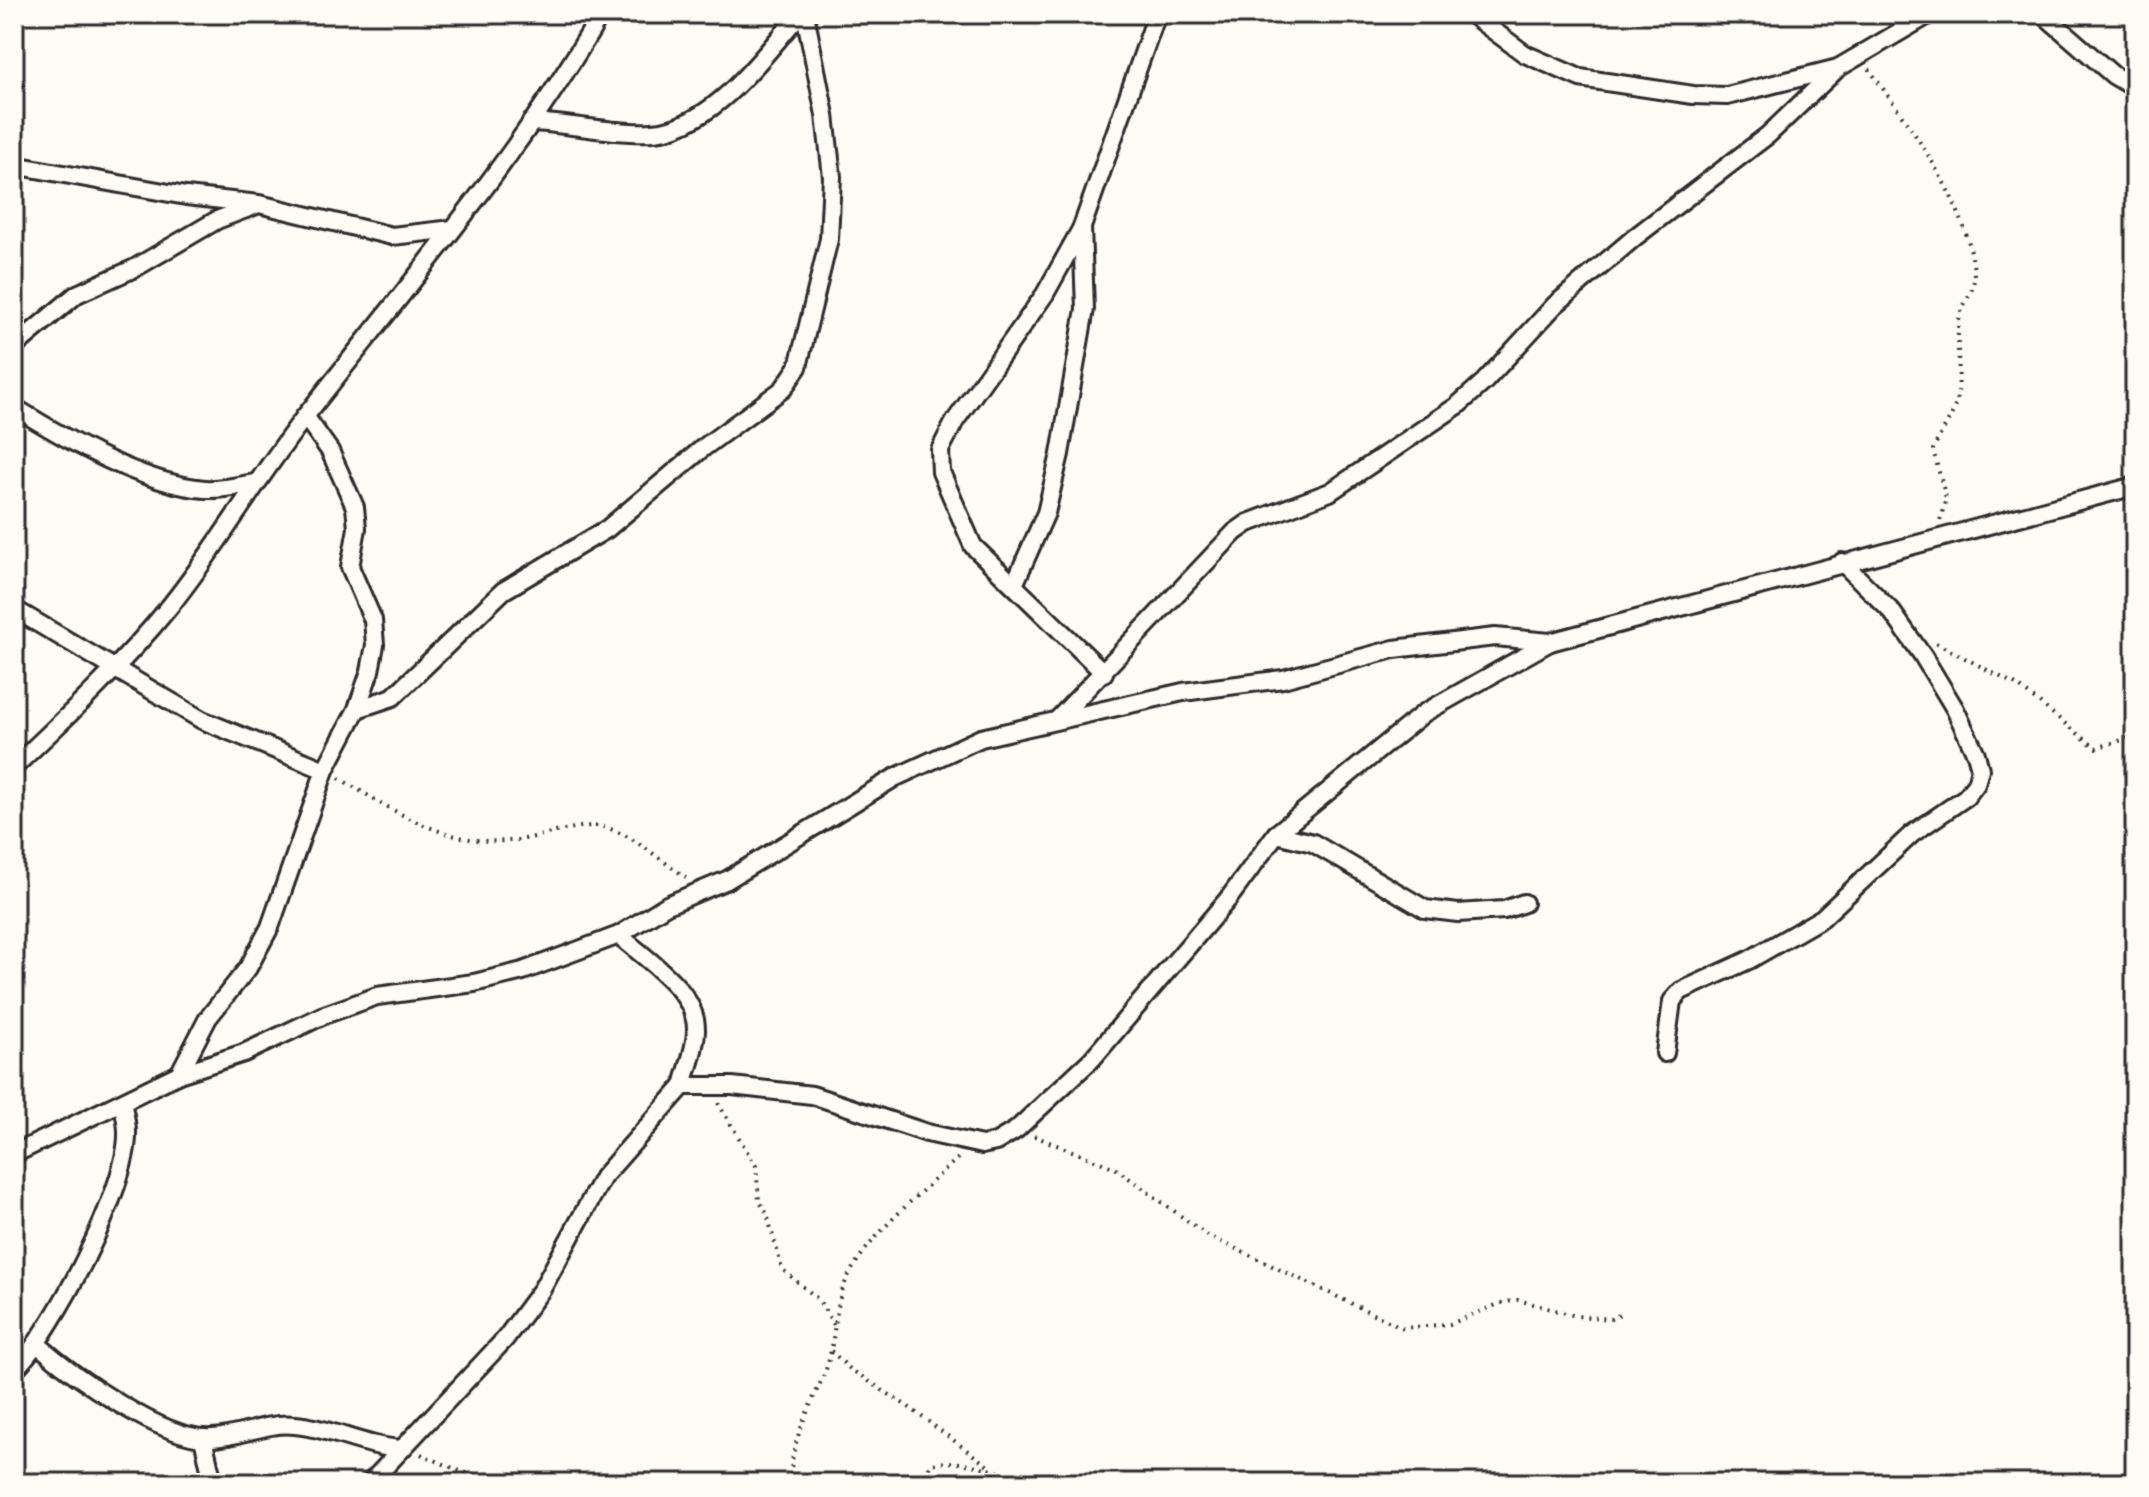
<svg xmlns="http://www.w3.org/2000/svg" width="2149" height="1497" viewBox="0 0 2149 1497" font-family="'Balsamiq Sans',sans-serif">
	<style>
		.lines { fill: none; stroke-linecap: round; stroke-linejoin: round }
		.street-casing { stroke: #2b2b2b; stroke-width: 22 }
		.path { stroke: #2b2b2b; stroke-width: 4; stroke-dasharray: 2 6; stroke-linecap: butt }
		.street { stroke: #fdfcf7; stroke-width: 16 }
	</style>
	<rect width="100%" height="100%" fill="#fdfcf7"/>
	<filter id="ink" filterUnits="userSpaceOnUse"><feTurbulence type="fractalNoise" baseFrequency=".0125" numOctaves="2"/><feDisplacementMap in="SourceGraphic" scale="16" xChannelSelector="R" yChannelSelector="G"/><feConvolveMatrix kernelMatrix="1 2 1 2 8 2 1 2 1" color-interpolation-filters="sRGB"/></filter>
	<g filter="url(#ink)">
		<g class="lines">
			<g class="street-casing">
				<g id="street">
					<polyline points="1471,14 1525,54 1580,78 1693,95 1727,96 1838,68 1930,14"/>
					<polyline points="2043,14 2113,75 2135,88"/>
					<path d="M531 122C568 123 634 138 666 130 722 116 764 54 800 14"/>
					<polyline points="14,165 186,196 259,204 392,236 453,229"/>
					<polyline points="1081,229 1045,294 955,421 940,450 941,472 973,546 1104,673"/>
					<polyline points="14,347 77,294 135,268 217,220 254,206"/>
					<path d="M14 407C67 440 142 484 205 489 221 490 238 486 254 483"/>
					<polyline points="1014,585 1046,513 1060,454 1085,309 1082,227 1157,14"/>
					<polyline points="14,609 202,720 325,770"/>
					<polyline points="357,709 393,697 503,591 607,529 703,448 783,389 798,367 829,239 832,177 825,115 805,14"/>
					<polyline points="1057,720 1235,532 1248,523 1330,492 1457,406 1484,382 1555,305 1635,237 1768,135 1838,68"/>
					<path d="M14 767C68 716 123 664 170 606 219 545 258 476 307 414 409 284 518 157 601 14"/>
					<polyline points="1276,834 1313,843 1425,909 1458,913 1504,910 1524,903"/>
					<path d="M619 935C645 959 697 991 696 1030 696 1048 687 1069 683 1086"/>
					<polyline points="1665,1053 1672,1001 1681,991 1749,960 1822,918 1912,834 1966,797 1976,784 1980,769 1976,754 1955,709 1923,656 1892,612 1842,562"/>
					<polyline points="179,1074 208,1018 248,968 270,927 325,770 357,709 370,671 375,645 373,620 350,567 357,528 355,507 330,451 305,416"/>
					<polyline points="14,1154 179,1074 244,1053 324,1015 377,996 474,983 523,971 619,935 667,905 727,880 894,778 981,738 1183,692 1283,679 1394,649 1495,637 1550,642"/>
					<path d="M37 1344C72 1375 165 1442 212 1438 241 1437 265 1422 295 1425 332 1428 364 1447 402 1449"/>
					<path d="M14 1370C53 1333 129 1186 127 1132 127 1122 124 1111 122 1102"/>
					<polyline points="203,1438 213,1483"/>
					<polyline points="370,1483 505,1339 542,1289 603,1177 683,1086 732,1086 812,1095 927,1133 982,1145 996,1142 1016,1130 1092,1059 1229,898 1276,834 1424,713 1550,642 2135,486"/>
				</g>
			</g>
			<g class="path">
				<path d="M1869 69C1908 124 1971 206 1974 275 1975 294 1961 303 1959 321 1955 347 1963 381 1955 406 1950 421 1939 435 1933 450L1946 498 1940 521"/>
				<polyline points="1936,643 2018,686 2096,748 2135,736"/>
				<path d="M339 778C396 812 449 849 519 840 540 837 584 822 603 827 633 834 659 860 686 877"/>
				<polyline points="718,1103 756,1166 759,1200 767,1214 782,1269 818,1299 834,1325"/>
				<polyline points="1034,1136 1115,1168 1207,1235 1403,1328 1450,1324 1501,1303 1518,1300 1576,1316 1613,1319 1623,1312"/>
				<polyline points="831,1351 850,1369 910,1408 991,1468"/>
				<polyline points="421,1454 462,1472 507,1483"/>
				<path d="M791 1483C789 1443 810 1408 825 1372 836 1343 833 1310 846 1281 866 1237 923 1191 958 1158"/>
				<path d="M922 1483 930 1465C958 1455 1006 1475 1034 1483"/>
			</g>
			<use href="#street" class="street"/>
		</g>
	</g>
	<rect width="2149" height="1497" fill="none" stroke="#fdfcf7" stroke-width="48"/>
	<rect x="24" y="24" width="2101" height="1449" fill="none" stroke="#2b2b2b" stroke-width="3" filter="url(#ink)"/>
</svg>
